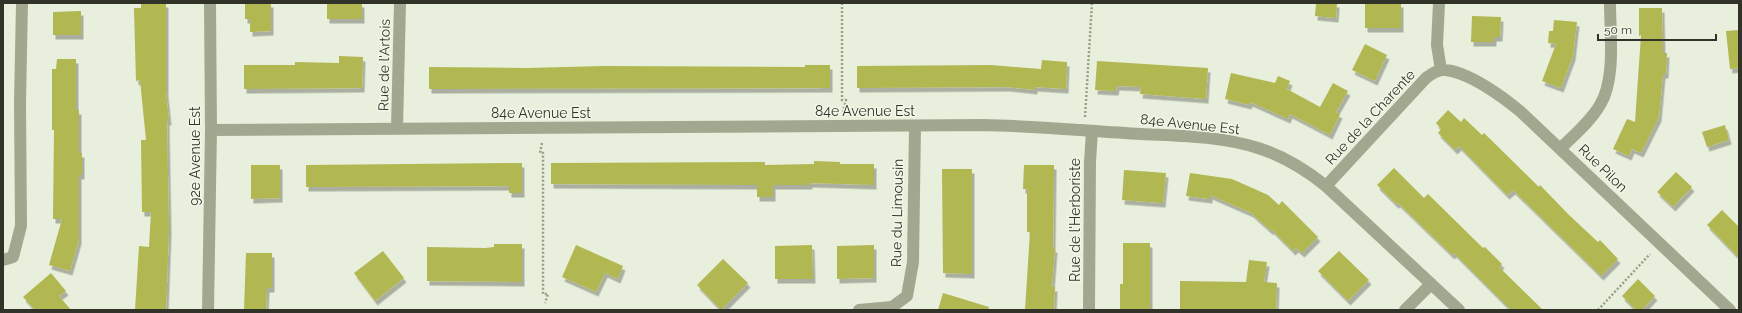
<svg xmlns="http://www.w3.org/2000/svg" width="1742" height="313" viewBox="0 0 1742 313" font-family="Raleway,sans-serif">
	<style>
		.building { fill: #b1b751; filter: url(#shadow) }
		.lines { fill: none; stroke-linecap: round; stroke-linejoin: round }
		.path { stroke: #989f85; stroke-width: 2.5; stroke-dasharray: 2 2; stroke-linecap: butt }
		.minor { stroke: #a1a88f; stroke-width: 12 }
		.labels { text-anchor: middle; stroke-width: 3; stroke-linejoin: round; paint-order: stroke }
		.street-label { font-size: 14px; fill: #323328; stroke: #f1f7e8 }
	</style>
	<defs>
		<filter id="shadow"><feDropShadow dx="2.5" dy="4.5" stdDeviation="0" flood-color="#0004"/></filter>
	</defs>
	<rect width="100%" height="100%" fill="#e8efdc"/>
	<g class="building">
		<polygon points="141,3 166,3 166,93 169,121 167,121 169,230 166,310 135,310 139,246 149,247 151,212 142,212 141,140 146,140 140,80 136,81 134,8 141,8"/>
		<polygon points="245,3 271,3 271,31 250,32 250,19 245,19"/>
		<rect x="327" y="3" width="35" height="16"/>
		<polygon points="1316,3 1337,3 1336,18 1315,16"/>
		<rect x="1365" y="3" width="36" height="25"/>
		<polygon points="1639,8 1662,8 1663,53 1667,53 1666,74 1663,74 1659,117 1641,153 1632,149 1629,156 1613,149 1627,119 1635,122 1641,35 1639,36"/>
		<polygon points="81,11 81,35 53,35 53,12"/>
		<polygon points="1472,16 1501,17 1500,37 1494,37 1494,42 1471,42"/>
		<polygon points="1554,20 1577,22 1573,56 1561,88 1542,81 1556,44 1548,43 1549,31 1553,31"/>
		<polygon points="1739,30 1739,68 1730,69 1726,31"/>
		<polygon points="1365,44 1387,55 1375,81 1352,70"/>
		<polygon points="339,56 363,57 362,88 244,89 244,65 295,65 295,62 339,63"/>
		<polygon points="57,59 76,59 76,110 79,110 79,153 82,153 82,175 79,175 79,240 70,271 49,265 62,219 53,219 54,130 52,130 52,69 56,69"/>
		<polygon points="1042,60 1067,62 1066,89 1035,87 1035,90 1007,87 857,88 857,66 991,65 1041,69"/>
		<polygon points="1097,61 1208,68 1206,99 1140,94 1141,87 1117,86 1116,91 1095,90"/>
		<polygon points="805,65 830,65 830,88 429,89 429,67 528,68 603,66 805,67"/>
		<polygon points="1231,73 1275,83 1278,76 1290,81 1287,89 1320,107 1333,83 1348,91 1336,112 1340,114 1330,135 1290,114 1288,119 1250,102 1249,105 1225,99"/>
		<polygon points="1448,110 1461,122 1464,118 1482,135 1484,133 1539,187 1540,185 1569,215 1598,242 1600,240 1618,259 1601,276 1513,190 1507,195 1459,146 1455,150 1438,133 1441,129 1436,123"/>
		<polygon points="1725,125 1729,140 1707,147 1702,132"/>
		<polygon points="814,161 840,162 840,164 874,164 874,185 810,183 810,185 773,185 773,197 757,197 757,185 551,184 551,163 765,162 765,165 814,164"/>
		<polygon points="522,163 522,193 509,193 509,186 306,187 306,165"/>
		<polygon points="251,165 280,165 280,198 251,199"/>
		<polygon points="1024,165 1054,165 1053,248 1055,248 1052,287 1055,287 1054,310 1025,310 1030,232 1027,232 1027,189 1023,189"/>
		<polygon points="1394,168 1424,198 1428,194 1483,248 1485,247 1502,264 1499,267 1543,310 1511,310 1454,253 1452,255 1398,203 1396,204 1377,185"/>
		<polygon points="942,169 972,169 972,274 943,273"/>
		<polygon points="1124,170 1166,173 1163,203 1122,200"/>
		<polygon points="1676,172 1692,187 1673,207 1657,192"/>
		<polygon points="1190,173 1232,179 1268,195 1279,205 1282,201 1318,237 1302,253 1296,248 1293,251 1271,229 1271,231 1251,213 1210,195 1210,199 1186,196"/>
		<polygon points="1722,210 1739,227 1739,258 1707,225"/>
		<polygon points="1123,243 1150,243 1150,309 1120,309 1120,284 1123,284"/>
		<polygon points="494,244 522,244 522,282 427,281 427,247 485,248 494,247"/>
		<polygon points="576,245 623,266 618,279 605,273 596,292 562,277"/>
		<polygon points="812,245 813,279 775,279 775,246"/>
		<polygon points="874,245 874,278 837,279 837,246"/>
		<polygon points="383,251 404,278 375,301 354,273"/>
		<polygon points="1339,251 1369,280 1348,301 1318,271"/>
		<polygon points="246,253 272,253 272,288 267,288 266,310 244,310"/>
		<polygon points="723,259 748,283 721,310 697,285"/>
		<polygon points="1249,260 1267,262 1264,282 1277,283 1276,310 1180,310 1180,281 1246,282"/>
		<polygon points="51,273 66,291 59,296 71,310 35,310 23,297"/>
		<polygon points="1638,279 1655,296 1642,310 1636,310 1622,296"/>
		<polygon points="943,293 989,307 988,310 938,310"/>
	</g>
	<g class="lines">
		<g class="path">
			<polyline points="842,3 842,100 846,100 843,112"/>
			<polyline points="1085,117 1092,3"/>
			<polyline points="542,143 540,153 543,153 543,294 548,294 545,303"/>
			<polyline points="1598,310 1650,254"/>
		</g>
		<g class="minor">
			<polyline points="1439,3 1437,45 1441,70"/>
			<polyline points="397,128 400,3"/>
			<path d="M211 130 983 125C1036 126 1088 131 1141 134 1180 136 1221 136 1258 148 1284 156 1306 170 1326 186L1459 310"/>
			<path d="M1561 148C1574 135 1590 122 1600 105 1616 79 1610 33 1610 3"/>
			<path d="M1326 186 1426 78C1431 74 1438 69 1445 70 1469 72 1503 97 1521 112L1730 310"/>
			<polyline points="3,260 13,257 21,226 20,103 22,3"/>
			<polyline points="208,310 211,130 210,3"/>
			<polyline points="859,310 892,307 907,296 913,262 915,126"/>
			<polyline points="1089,310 1090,162 1092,131"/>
			<polyline points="1405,310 1431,284"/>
		</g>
	</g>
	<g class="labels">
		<g class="street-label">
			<text transform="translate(384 65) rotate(-89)" y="5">Rue de l'Artois</text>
			<text x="865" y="116">84e Avenue Est</text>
			<text x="541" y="118">84e Avenue Est</text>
			<text transform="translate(1370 117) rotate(-47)" y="5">Rue de la Charente</text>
			<text transform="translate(1190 124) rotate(6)" y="5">84e Avenue Est</text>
			<text transform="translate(195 156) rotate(-90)" y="5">92e Avenue Est</text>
			<text transform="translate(1603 168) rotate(44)" y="5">Rue Pilon</text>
			<text transform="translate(897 213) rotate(-89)" y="5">Rue du Limousin</text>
			<text transform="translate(1075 220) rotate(-90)" y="5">Rue de l'Herboriste</text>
		</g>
	</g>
	<rect width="1742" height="313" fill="none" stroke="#323328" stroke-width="8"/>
	<path d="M1598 34v6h118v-6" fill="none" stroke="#323328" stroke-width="2"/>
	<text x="1604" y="34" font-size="12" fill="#323328" stroke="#f1f7e8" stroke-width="3" paint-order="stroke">50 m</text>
</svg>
